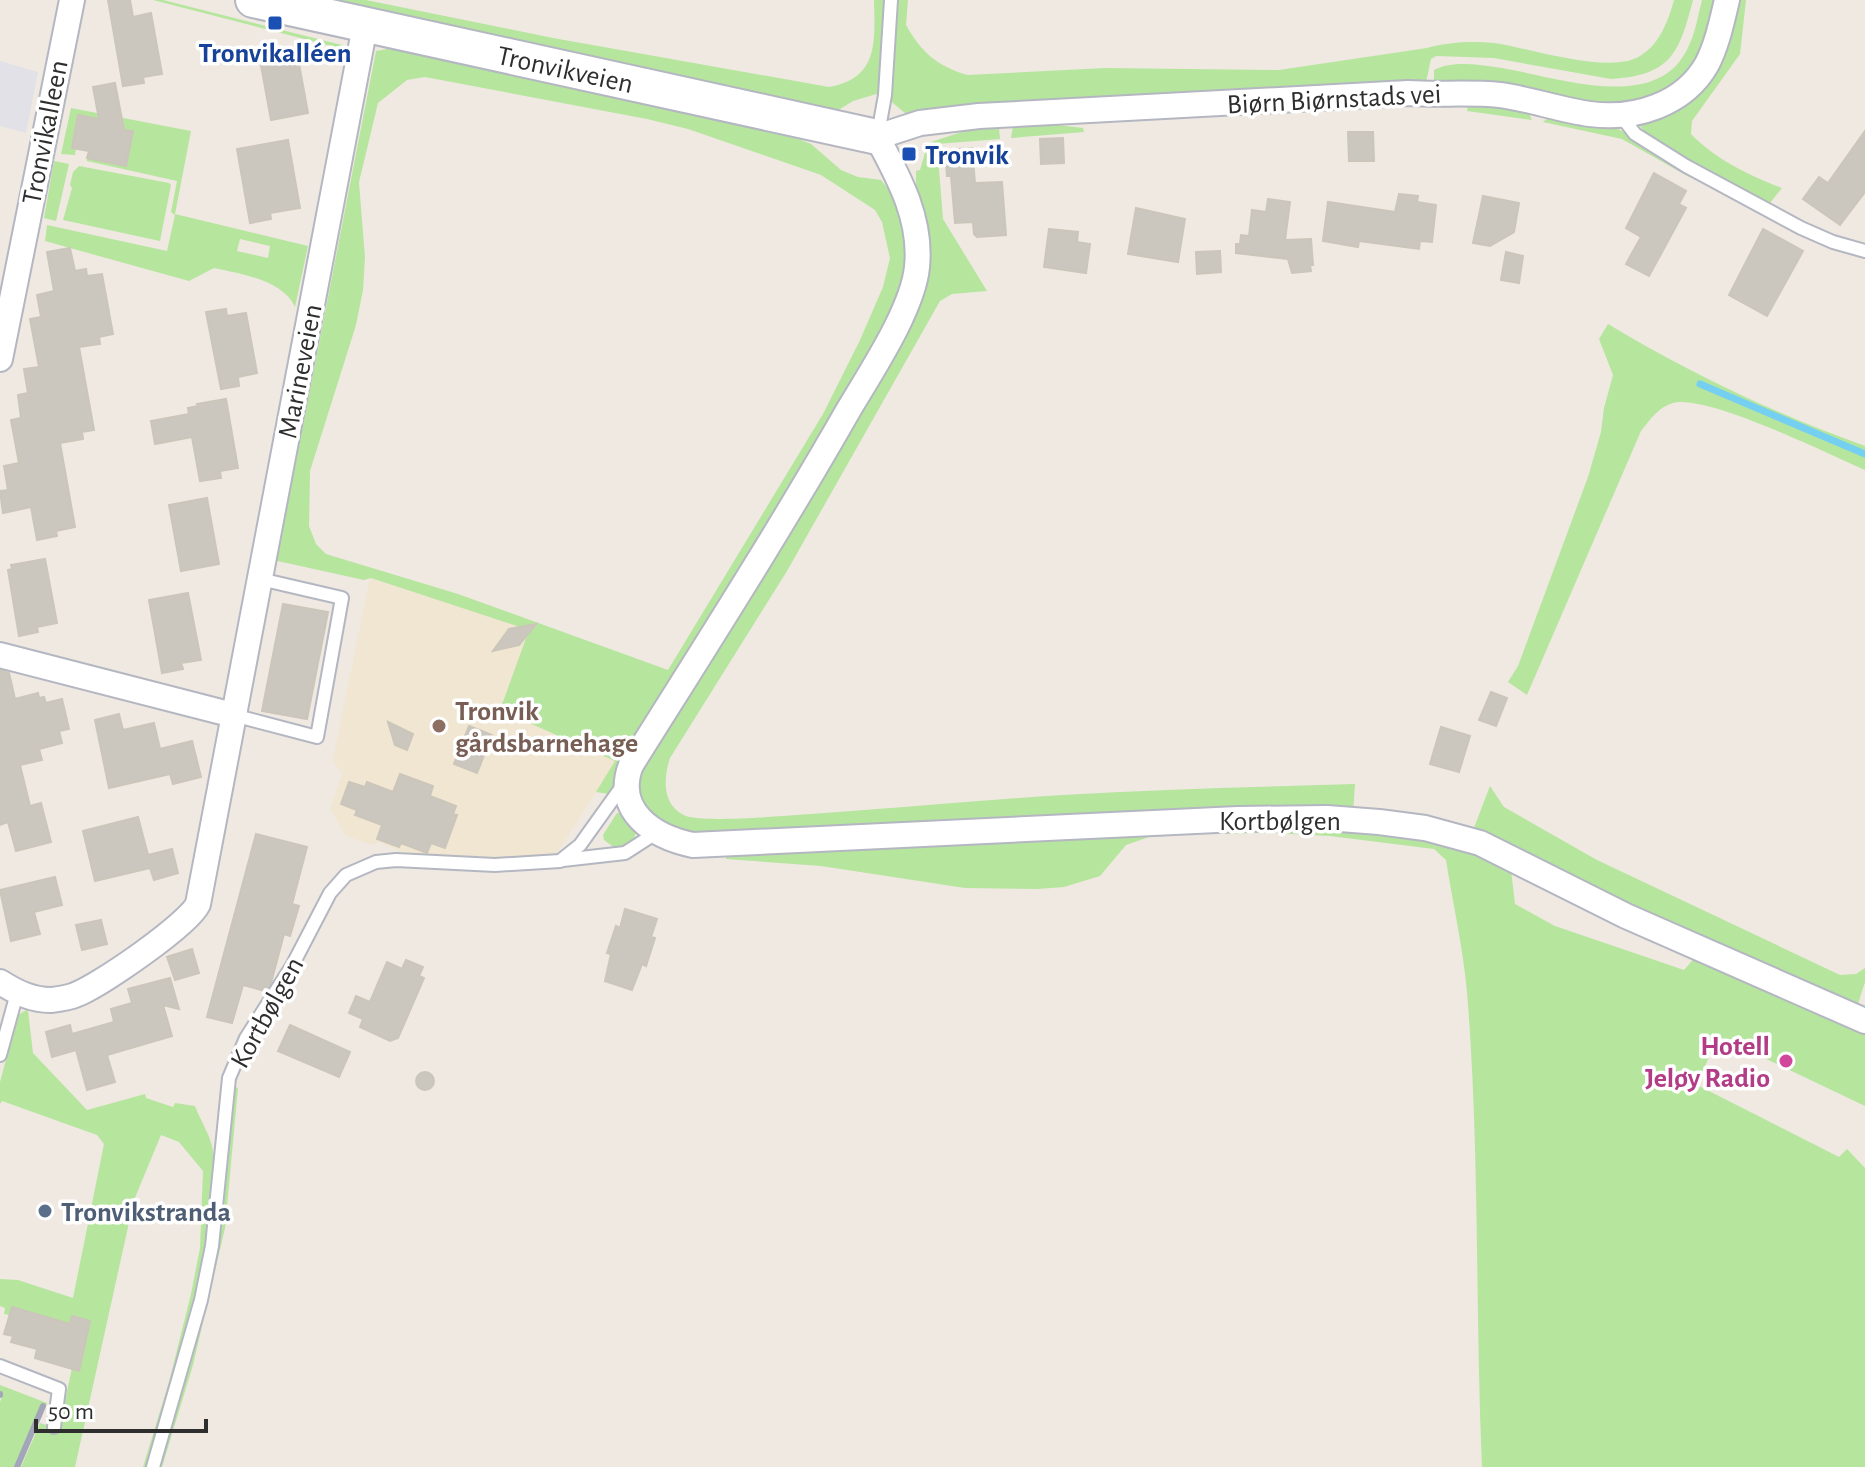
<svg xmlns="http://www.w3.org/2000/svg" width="1865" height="1467" viewBox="0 0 1865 1467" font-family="'Alegreya Sans',sans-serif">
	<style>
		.industrial { fill: #e3e1e8 }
		.education { fill: #f0e6d1 }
		.green { fill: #b6e59e; fill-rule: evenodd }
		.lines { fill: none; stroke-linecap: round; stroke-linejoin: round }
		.stream { stroke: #75cff0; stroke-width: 7 }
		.building { fill: #cbc7bf; stroke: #cbc5ba; stroke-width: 2 }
		.lane-casing { stroke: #b4b7c1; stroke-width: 16 }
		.street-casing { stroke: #b4b7c1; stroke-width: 28 }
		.secondary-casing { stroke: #b4b7c1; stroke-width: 38 }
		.lane { stroke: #fff; stroke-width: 12 }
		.street { stroke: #fff; stroke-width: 24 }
		.secondary { stroke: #fff; stroke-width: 34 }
		.rail { stroke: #a3a6b8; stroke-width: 6 }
		.transit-dot { fill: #1a4fb4; stroke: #fff; stroke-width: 3 }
		.education-dot { fill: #8d6e63; stroke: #fff; stroke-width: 3 }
		.hotel-dot { fill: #d1479c; stroke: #fff; stroke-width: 3 }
		.service-dot { fill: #5c6f8a; stroke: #fff; stroke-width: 3 }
		.labels { text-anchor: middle; stroke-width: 7; stroke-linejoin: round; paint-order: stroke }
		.transit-label { font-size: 28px; font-weight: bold; fill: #164399; stroke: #fff }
		.street-label { font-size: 28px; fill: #2e2e2e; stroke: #fff }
		.education-label { font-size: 28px; font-weight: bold; fill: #785e54; stroke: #fff; text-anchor: start }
		.hotel-label { font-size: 28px; font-weight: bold; fill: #b23c85; stroke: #fff; text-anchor: end }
		.service-label { font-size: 28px; font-weight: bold; fill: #4e5e75; stroke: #fff; text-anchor: start }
	</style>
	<rect width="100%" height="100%" fill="#efe9e1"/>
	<polygon class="industrial" points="0,61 38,72 26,133 0,126"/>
	<polygon class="education" points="370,578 530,630 616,761 557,853 516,859 441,859 408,854 378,842 373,845 346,836 330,809 342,774 333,760"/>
	<g class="green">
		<polygon points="153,0 163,0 342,45 348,56 347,64 339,48"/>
		<path d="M281 0H366L553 38 829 87C879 79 875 40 874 0H884L880 93 853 101 832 114Z"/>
		<path d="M897 0H908L906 25C921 52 938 67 968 75L1105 68 1279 70 1427 48C1448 42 1473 41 1494 43 1530 48 1610 75 1640 56 1660 44 1668 21 1674 0H1693C1679 53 1672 75 1611 79L1494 58 1436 56 1431 59 1425 87 914 115 905 113 888 99 895 45Z"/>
		<path d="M1702 0H1721L1697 64 1672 90 1614 109 1434 86V70C1451 61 1476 64 1495 67 1547 74 1646 112 1682 58 1694 41 1697 20 1702 0Z"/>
		<path d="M1733 0H1746L1740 54 1692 121 1691 134C1715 159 1750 176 1782 188L1769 204 1655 143 1638 124 1670 110Z"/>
		<path d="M393 48 794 137 811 144 841 170 858 177 881 180 905 210 907 288 609 794 596 792 615 761 500 710 529 630 371 578 364 580 273 560 296 462 376 51ZM425 77 647 119 688 129 821 175 875 210 882 222 890 258 883 287 860 340 823 414 668 670 458 594 326 554 316 544 309 526 310 471 356 325 363 290 365 258 359 182 378 103 407 80Z"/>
		<polygon points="1469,100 1526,107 1532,120 1467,111"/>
		<path d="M71 108 191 131 175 214 308 246 295 307C283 280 241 274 214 268L189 281 45 241 47 225 167 251 175 215 171 212 177 181 87 161V158L126 166 133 131 99 125 79 115 72 148 76 149 75 155 61 154ZM240 239 270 246 268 258 237 251Z"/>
		<polygon points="1551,115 1611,125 1633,137 1644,148 1684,171 1691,178 1622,139 1543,122"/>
		<polygon points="1049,124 1083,128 1084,132 1011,138 1013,126"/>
		<path d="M974 128H999L1000 139 937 144 943 219 987 291 952 294 940 301 787 571 670 758C663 779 662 806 686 816 701 822 764 817 783 816 876 810 969 801 1063 795 1160 789 1258 787 1355 784L1353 814 675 835 642 811 634 780 895 340 916 192V171L920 170 928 143Z"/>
		<polygon points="54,161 69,164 56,221 44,218"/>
		<polygon points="79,166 169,183 171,185 160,241 63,220 72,188 70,185 73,172"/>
		<path d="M1608 324C1689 373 1776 414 1865 446V470C1828 454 1707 394 1673 403 1658 407 1650 420 1641 431L1527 695 1508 682 1518 666 1588 477 1601 432 1604 408 1613 375 1599 339Z"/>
		<polygon points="1490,786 1504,807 1597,860 1840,975 1856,974 1865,968 1865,982 1857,1007 1865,1016 1472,833"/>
		<polygon points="617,813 624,814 637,828 633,843 615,848 604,840 603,835"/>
		<path d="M1329 825 1472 847 1511 870 1515 904 1555 926 1684 970 1698 954 1865 1027V1106L1718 1036 1697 1085 1839 1157 1847 1149 1865 1168V1467H1482C1475 1309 1480 1150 1467 992 1463 948 1453 904 1446 860L1434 849 1330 836 1271 833 1194 834 1149 837 1126 845 1100 876 1064 887 1038 889 965 888 821 866 726 859 728 851Z"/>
		<path d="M30 1008 28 1011 33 1053 87 1110 145 1094 146 1098 173 1107 175 1103 195 1106C200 1120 211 1136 213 1151 216 1170 212 1193 210 1212 201 1299 172 1383 147 1467H143L169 1382 191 1294 200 1248 203 1171 179 1142 161 1135 134 1200 75 1467H21L40 1423 59 1429 75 1354 62 1321 12 1307 10 1315 4 1314 5 1308 0 1306V1279L18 1280 73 1298 104 1144 97 1135 2 1101 0 1104V1082L18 1015Z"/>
		<polygon points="232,1086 238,1088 225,1228 193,1365 162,1467 159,1467 192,1358 213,1269"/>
		<polygon points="0,1385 47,1403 46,1406 41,1405 14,1467 0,1467 0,1402 3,1394 0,1393"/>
	</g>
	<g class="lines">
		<polyline class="stream" points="1700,384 1865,454"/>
	</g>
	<g class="building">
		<polygon points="108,0 130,0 133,17 151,13 162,74 143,77 144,83 123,86"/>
		<polygon points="297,53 308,113 271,120 260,60"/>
		<polygon points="115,83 124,130 133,131 126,166 87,158 89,151 72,148 78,115 99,119 93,87"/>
		<polygon points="1865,131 1865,192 1840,225 1803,199 1819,177 1828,183"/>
		<polygon points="1348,132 1373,132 1374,161 1349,161"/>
		<polygon points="1063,138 1064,163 1041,164 1040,139"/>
		<polygon points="288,140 300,208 270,213 271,219 250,223 237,149"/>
		<polygon points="972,148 975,183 1002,182 1006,235 977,237 974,234 973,222 955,223 951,176 947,176 945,150"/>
		<polygon points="1654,173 1686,191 1679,204 1686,208 1649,276 1626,264 1641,237 1626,228"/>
		<polygon points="1399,194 1418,196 1417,202 1436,205 1432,242 1420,241 1419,249 1359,241 1358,247 1323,241 1328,202 1395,212"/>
		<polygon points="1483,196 1519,203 1514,232 1490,246 1473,243"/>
		<polygon points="1268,199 1290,202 1285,240 1311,239 1313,265 1310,265 1311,271 1292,273 1288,259 1236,253 1236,244 1240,244 1241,235 1249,236 1252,210 1266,212"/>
		<polygon points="1136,208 1185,219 1178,262 1128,254"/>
		<polygon points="1049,229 1078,232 1077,242 1090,244 1086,273 1044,267"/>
		<polygon points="1763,229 1803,251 1767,316 1729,295"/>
		<polygon points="70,248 75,271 86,269 87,276 102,274 113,334 99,337 100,344 79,347 94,430 82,432 83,439 60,443 75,527 56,531 57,536 37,540 31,507 3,513 0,491 8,490 4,466 19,463 11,420 21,418 18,395 28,393 24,369 39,367 30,319 41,317 37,295 54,291 47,252"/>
		<polygon points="1220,251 1221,272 1197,274 1196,252"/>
		<polygon points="1506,252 1523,256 1519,283 1501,280"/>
		<polygon points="226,309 227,316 246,313 257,373 238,377 239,386 221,389 206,312"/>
		<polygon points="226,399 238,468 220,471 221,478 200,481 192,437 155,444 151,421 189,414 188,408 198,406 197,404"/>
		<polygon points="207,498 219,564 181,571 169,505"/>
		<polygon points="45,559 57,623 37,627 38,632 19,636 8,570 12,569 11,565"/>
		<polygon points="188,593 201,660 181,663 183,669 162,673 149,600"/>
		<polygon points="283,604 328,612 307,719 262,711"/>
		<polygon points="536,624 519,645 493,651 509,629"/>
		<polygon points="0,670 9,673 15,699 38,693 39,698 44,697 46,703 62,699 69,729 59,731 62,743 39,749 42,760 20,765 30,806 41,803 51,842 16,851 8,822 0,825"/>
		<polygon points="1491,692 1507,698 1496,726 1479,720"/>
		<polygon points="119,714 123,730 154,723 160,749 192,741 201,777 173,784 170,774 109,788 95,720"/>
		<polygon points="388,722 413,734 407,750 395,745"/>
		<polygon points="469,726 492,735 477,773 454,764"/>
		<polygon points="1441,727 1470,736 1459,772 1430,764"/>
		<polygon points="400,774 433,786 430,796 456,806 453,814 457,815 445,848 431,843 427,853 401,843 399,847 377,839 382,825 355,815 357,810 341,804 349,782 365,787 367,782 393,792"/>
		<polygon points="138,817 148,855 172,849 178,873 154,880 150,868 95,881 83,831"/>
		<polygon points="256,834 307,847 292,904 299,906 290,936 284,934 271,983 265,991 243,985 232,1023 207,1017"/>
		<polygon points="55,877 62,905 34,912 40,934 11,941 0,890"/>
		<polygon points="625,909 657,919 651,937 655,938 646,966 642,964 632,990 605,981 611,954 607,953 616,926 620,928"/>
		<polygon points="101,920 107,944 82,950 76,925"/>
		<polygon points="192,949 199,973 175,980 167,957"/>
		<polygon points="406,960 423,967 419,976 424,978 398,1038 390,1041 360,1027 363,1019 349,1013 356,996 370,1002 387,962 402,969"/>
		<polygon points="170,978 179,1009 163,1005 172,1036 107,1055 115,1082 87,1090 76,1050 52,1057 46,1032 70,1025 72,1034 114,1022 111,1009 132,1003 128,989"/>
		<polygon points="290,1025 350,1052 339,1077 278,1051"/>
		<circle cx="425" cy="1081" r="9"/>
		<polygon points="12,1307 70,1324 72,1316 90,1321 79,1371 35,1358 37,1349 11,1342 13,1336 4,1334"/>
	</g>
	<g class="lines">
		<g class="lane-casing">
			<g id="lane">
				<polyline points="1622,117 1635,134 1686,166 1801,228 1833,242 1865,251"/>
				<polyline points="878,134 885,95 891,0"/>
				<polyline points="233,715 317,737 342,598 260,579"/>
				<polyline points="563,860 625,853 656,833"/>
				<polyline points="0,1055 17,993"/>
				<polyline points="0,1366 59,1389 54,1427"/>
				<polyline points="153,1467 201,1300 212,1246 229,1078 246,1038 292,966 330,893 346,875 376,862 396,860 495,865 560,861 580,845 623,785"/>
			</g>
		</g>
		<g class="street-casing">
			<g id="street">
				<path d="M1727 0C1722 21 1717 45 1707 64 1684 105 1634 120 1590 114 1560 110 1530 99 1500 95 1469 92 1439 95 1408 93L979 116 920 123 877 137C899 178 922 219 917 267 913 309 871 372 849 409 780 530 705 647 631 765 613 811 654 837 693 845L1238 819 1327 818 1379 822 1425 828 1480 843 1626 916 1865 1021"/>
				<polyline points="0,359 72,0"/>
				<polyline points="0,655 233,715"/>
				<path d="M0 982C16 992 31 1000 51 1000 59 999 68 998 75 995 98 987 189 924 198 904L365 26"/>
			</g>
		</g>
		<g class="secondary-casing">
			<g id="secondary">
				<path id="s1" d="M253 0 877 137"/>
			</g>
		</g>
		<use href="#lane" class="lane"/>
		<use href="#street" class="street"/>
		<use href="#secondary" class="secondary"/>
		<g class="rail">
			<polyline points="0,1395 0,1394"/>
			<polyline points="17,1467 43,1406"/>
		</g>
	</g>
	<g class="transit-dot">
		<rect x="267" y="15" width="16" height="16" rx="4"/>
		<rect x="901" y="146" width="16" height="16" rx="4"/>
	</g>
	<circle class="education-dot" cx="439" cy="726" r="8"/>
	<circle class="hotel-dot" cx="1786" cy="1061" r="8"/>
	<circle class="service-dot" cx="45" cy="1211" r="8"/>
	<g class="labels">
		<g class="transit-label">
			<text x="275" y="62">Tronvikalléen</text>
			<text x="925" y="164" text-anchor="start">Tronvik</text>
		</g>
		<g class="street-label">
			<text dy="10" stroke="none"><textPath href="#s1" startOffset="320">Tronvikveien</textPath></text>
			<text transform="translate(1334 98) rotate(-3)" y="10">Biørn Biørnstads vei</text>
			<text transform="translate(44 132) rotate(-79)" y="10">Tronvikalleen</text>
			<text transform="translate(299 371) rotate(-79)" y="10">Marineveien</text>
			<text x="1280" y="830">Kortbølgen</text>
			<text transform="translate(266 1012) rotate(-61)" y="10">Kortbølgen</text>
		</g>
		<g class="education-label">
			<text x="455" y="720">Tronvik<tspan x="455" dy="32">gårdsbarnehage</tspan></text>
		</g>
		<g class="hotel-label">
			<text x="1770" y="1055">Hotell<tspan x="1770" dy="32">Jeløy Radio</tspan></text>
		</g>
		<g class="service-label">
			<text x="61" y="1221">Tronvikstranda</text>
		</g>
	</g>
	<path d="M36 1419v12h170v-12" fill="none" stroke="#2e2e2e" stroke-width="4"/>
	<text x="48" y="1419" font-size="24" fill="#2e2e2e" stroke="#ffffff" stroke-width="6" paint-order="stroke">50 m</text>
</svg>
